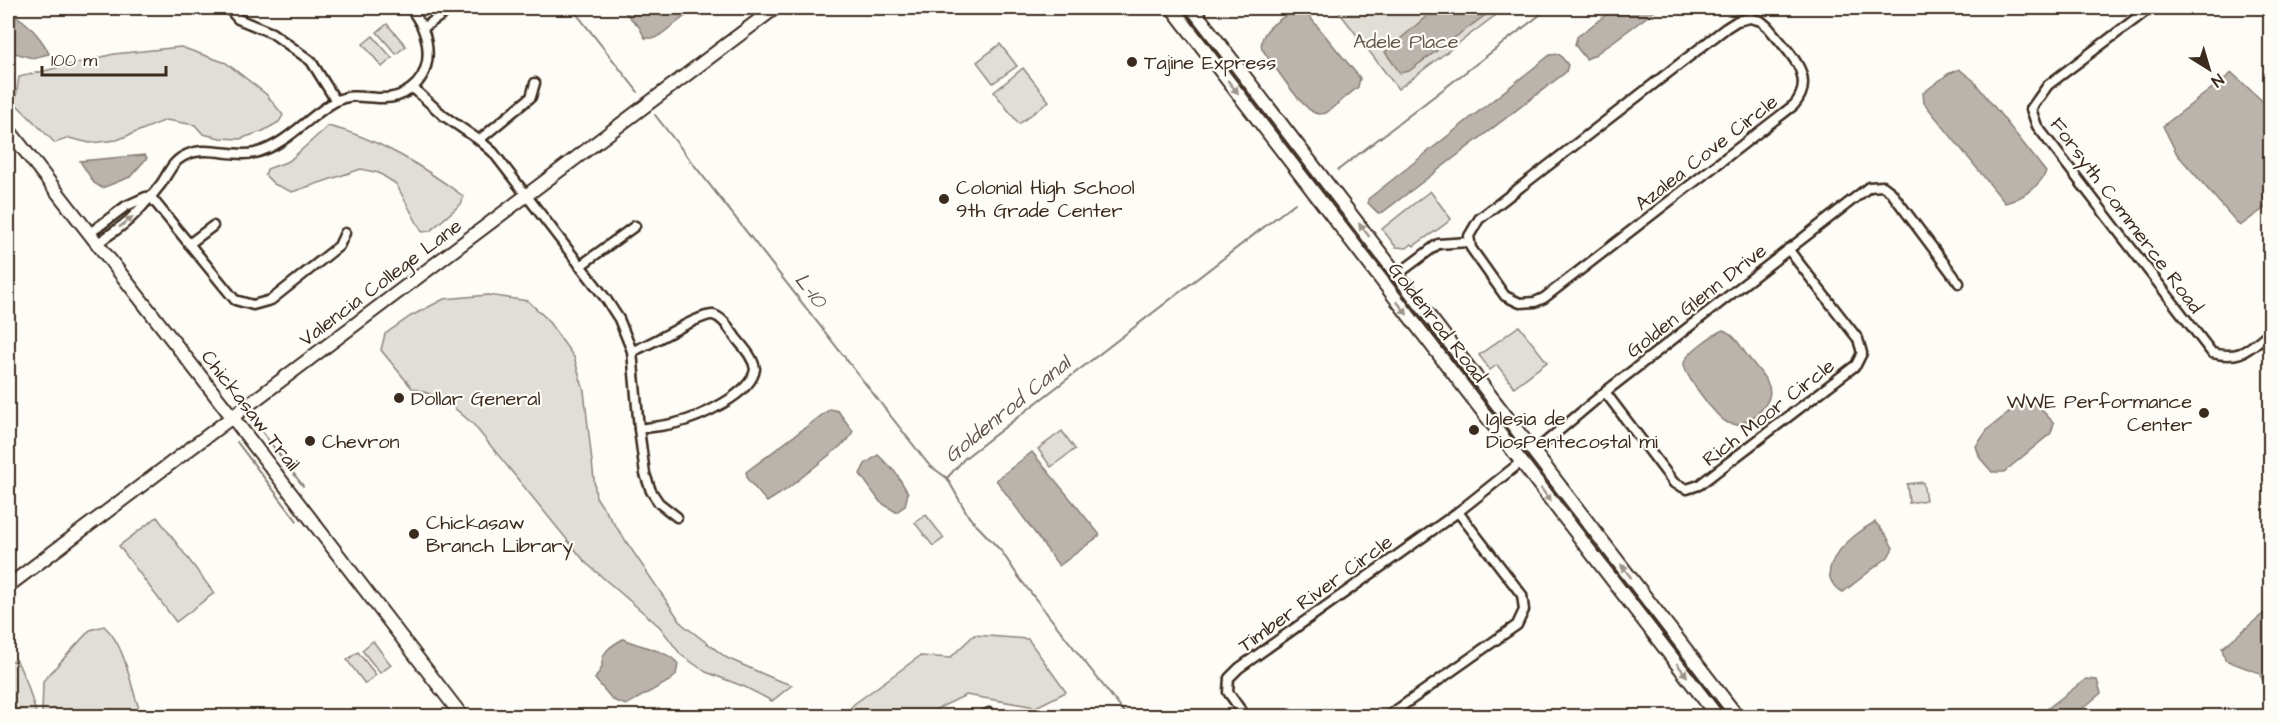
<svg xmlns="http://www.w3.org/2000/svg" width="2278" height="724" viewBox="0 0 2278 724" font-family="'Architects Daughter',sans-serif">
	<style>
		.green { fill: #e1ded7; stroke: #8e847a; stroke-width: 1.5 }
		.water { fill: #bbb4ad; stroke: #887d74; stroke-width: 1.5 }
		.lines { fill: none; stroke-linecap: round; stroke-linejoin: round }
		.stream { stroke: #887d74; stroke-width: 2 }
		.street-casing { stroke: #3b2a1e; stroke-width: 13 }
		.secondary-casing { stroke: #3b2a1e; stroke-width: 16 }
		.street { stroke: #fdfcf7; stroke-width: 8 }
		.secondary { stroke: #fdfcf7; stroke-width: 12 }
		.oneway { fill: #9c938a }
		.poi-dot { fill: #3b2a1e; stroke: #fdfcf7; stroke-width: 2 }
		.labels { text-anchor: middle; stroke-width: 4.5; stroke-linejoin: round; paint-order: stroke }
		.park-label { font-size: 20px; fill: #64574c; stroke: #fdfcf7 }
		.poi-label { font-size: 20px; fill: #3b2a1e; stroke: #fdfcf7; text-anchor: start }
		.street-label { font-size: 20px; fill: #3b2a1e; stroke: #fdfcf7 }
		.water-label { font-size: 21px; font-style: italic; fill: #615349; stroke: #fdfcf7 }
	</style>
	<rect width="100%" height="100%" fill="#fdfcf7"/>
	<filter id="ink" filterUnits="userSpaceOnUse"><feTurbulence type="fractalNoise" baseFrequency=".0167" numOctaves="2"/><feDisplacementMap in="SourceGraphic" scale="12" xChannelSelector="R" yChannelSelector="G"/><feConvolveMatrix kernelMatrix="1 2 1 2 8 2 1 2 1" color-interpolation-filters="sRGB"/></filter>
	<g filter="url(#ink)">
		<g class="green">
			<polygon points="1336,8 1505,8 1398,89"/>
			<polygon points="387,24 406,46 396,54 377,32"/>
			<polygon points="373,36 392,58 382,67 363,44"/>
			<polygon points="1000,44 1017,66 993,83 977,62"/>
			<polygon points="181,47 226,63 266,94 283,115 279,122 263,131 240,139 220,138 203,134 195,125 166,120 117,140 90,143 69,138 55,143 15,103 19,77 114,54"/>
			<polygon points="1023,68 1049,101 1019,124 994,92"/>
			<path d="M328 126C378 138 422 166 463 196L462 203 430 231 422 232 396 184 379 173 361 169 292 192 274 184 265 175 267 169 289 161Z"/>
			<path d="M1430 191 1451 219C1440 230 1426 236 1414 246L1412 244 1407 248 1396 247 1382 229Z"/>
			<polygon points="488,295 528,301 546,318 574,357 584,391 596,497 682,624 727,658 777,680 792,685 772,701 745,687 706,672 681,655 660,627 586,563 473,424 446,401 433,395 412,388 381,350 385,334 411,316 444,299"/>
			<polygon points="1519,326 1547,362 1514,387 1497,365 1490,370 1479,355"/>
			<polygon points="1062,431 1075,449 1051,467 1038,449"/>
			<polygon points="1923,482 1926,500 1909,503 1907,484"/>
			<polygon points="926,515 944,538 933,546 915,523"/>
			<polygon points="157,517 214,593 176,622 119,546"/>
			<path d="M104 626C128 648 129 687 142 716H42L43 681 90 630Z"/>
			<polygon points="974,635 1028,639 1066,692 1036,707 966,695 922,716 843,716 854,704 920,656 950,658"/>
			<polygon points="373,641 391,665 380,673 362,650"/>
			<polygon points="358,652 376,675 365,684 347,660"/>
			<polygon points="8,661 17,661 27,683 37,716 8,716"/>
		</g>
		<g class="water">
			<polygon points="621,8 696,8 656,38 645,38 639,27"/>
			<polygon points="1436,8 1495,8 1409,71 1400,73 1385,52"/>
			<polygon points="1615,8 1659,8 1593,56 1586,59 1575,45 1577,37"/>
			<path d="M1300 9 1304 10 1360 78 1358 87 1326 113C1321 114 1318 115 1313 112 1298 103 1274 65 1262 49 1257 30 1285 15 1300 9Z"/>
			<path d="M14 16C26 19 45 43 49 54L32 58 8 51V21Z"/>
			<polygon points="1559,54 1568,65 1566,72 1383,212 1378,213 1368,203 1368,199 1550,55"/>
			<path d="M1959 69 1973 80 2046 172C2039 187 2021 199 2005 203L1924 103 1923 93 1948 74Z"/>
			<polygon points="2232,73 2270,108 2270,204 2240,226 2177,154 2163,126"/>
			<polygon points="145,155 147,158 130,177 102,188 94,183 80,161"/>
			<path d="M1723 330C1735 334 1742 349 1749 358 1763 377 1781 389 1761 410 1754 418 1746 422 1737 425 1734 424 1730 424 1728 423 1717 418 1683 374 1684 363 1686 353 1714 334 1723 330Z"/>
			<polygon points="2035,403 2054,423 2051,433 2004,472 1992,472 1980,458 1976,446 1988,429 2020,404"/>
			<polygon points="830,409 838,411 853,431 848,440 786,490 767,502 748,480 746,472"/>
			<polygon points="1032,452 1100,535 1059,566 996,480"/>
			<polygon points="878,455 896,473 908,493 905,506 896,512 880,502 860,474 865,464"/>
			<path d="M1875 522 1886 535 1893 548 1888 557 1843 592C1806 572 1854 533 1875 522Z"/>
			<polygon points="2270,613 2270,712 2266,687 2259,673 2225,660 2222,648 2263,614"/>
			<path d="M623 639C640 647 668 650 678 664L676 675 671 680 626 705 613 700 595 679 602 667C601 652 609 647 623 639Z"/>
			<polygon points="2086,679 2097,680 2101,693 2082,709 2077,716 2042,716 2047,709"/>
		</g>
		<g class="lines">
			<g class="stream">
				<polyline points="572,8 638,92"/>
				<polyline points="655,115 929,465 947,478 969,517 1002,552 1020,579 1127,716"/>
				<polyline points="1338,170 1549,8"/>
				<polyline points="263,433 303,486"/>
				<polyline points="237,442 297,521"/>
				<polyline points="947,478 965,458 1295,203"/>
			</g>
			<g class="street-casing">
				<g id="street">
					<polyline points="228,8 238,19 272,33 311,61 336,101"/>
					<polyline points="755,8 762,17"/>
					<path d="M2150 8 2048 85 2031 109 2037 126 2212 353C2242 360 2248 349 2270 332"/>
					<path d="M1750 18 1761 21 1768 27C1786 50 1819 76 1794 105L1544 298 1535 302 1520 303 1505 296 1471 248 1469 236 1479 219 1726 28 1737 21Z"/>
					<polyline points="423,28 452,8"/>
					<polyline points="413,88 444,116 479,140 493,152 606,299 619,319 632,351 639,429 645,474 651,491 659,503 677,517"/>
					<polyline points="479,140 531,97 535,83"/>
					<polyline points="150,196 235,300 253,305 271,300 339,246 345,233"/>
					<polyline points="90,233 126,206 146,197"/>
					<path d="M98 243C110 234 124 226 134 215 142 207 154 193 161 184 168 174 172 162 184 156 206 144 231 158 255 153 287 145 308 116 336 101 351 93 365 98 381 98 403 99 423 85 427 62 430 41 423 24 410 8"/>
					<polyline points="189,244 213,226"/>
					<polyline points="580,266 635,226"/>
					<polyline points="1398,274 1438,244 1469,242"/>
					<path d="M632 351C650 346 700 313 713 315 723 317 730 330 736 338 744 348 753 357 755 369 752 394 698 418 676 423 664 426 651 427 639 429"/>
					<polyline points="1605,392 1674,483 1687,489 1699,485 1856,365 1862,353 1858,339 1788,249"/>
					<polyline points="1535,451 1605,392 1869,187 1883,186 1891,192 1959,283"/>
					<polyline points="984,716 989,713"/>
					<polyline points="1245,716 1228,692 1229,678 1239,668 1458,512 1521,462"/>
					<polyline points="1388,716 1517,625 1524,610 1522,595 1458,512"/>
				</g>
			</g>
			<g class="secondary-casing">
				<g id="secondary">
					<polyline points="1172,8 1717,716"/>
					<polyline points="1192,8 1737,716"/>
					<polyline points="8,129 233,418 462,716"/>
					<polyline points="8,586 775,8"/>
				</g>
			</g>
			<use href="#street" class="street"/>
			<use href="#secondary" class="secondary"/>
		</g>
		<defs><path id="oneway-solid" d="M-6-.8H1V-3.2L6.5 0L1 3.2V.8H-6Z" transform="scale(1.5)"/></defs>
		<g class="oneway">
			<use href="#oneway-solid" transform="translate(1233 87) rotate(51)"/>
			<use href="#oneway-solid" transform="translate(126 222) rotate(-38)"/>
			<use href="#oneway-solid" transform="translate(1364 230) rotate(-128)"/>
			<use href="#oneway-solid" transform="translate(1402 308) rotate(52)"/>
			<use href="#oneway-solid" transform="translate(1546 495) rotate(53)"/>
			<use href="#oneway-solid" transform="translate(1626 571) rotate(-127)"/>
			<use href="#oneway-solid" transform="translate(1682 670) rotate(52)"/>
		</g>
	</g>
	<g class="poi-dot">
		<circle cx="1132" cy="62" r="6"/>
		<circle cx="944" cy="199" r="6"/>
		<circle cx="399" cy="398" r="6"/>
		<circle cx="2204" cy="413" r="6"/>
		<circle cx="1474" cy="430" r="6"/>
		<circle cx="310" cy="441" r="6"/>
		<circle cx="414" cy="534" r="6"/>
	</g>
	<g class="labels">
		<g class="park-label">
			<text x="1406" y="48">Adele Place</text>
		</g>
		<g class="poi-label">
			<text x="1144" y="69">Tajine Express</text>
			<text x="956" y="194">Colonial High School<tspan x="956" dy="23">9th Grade Center</tspan></text>
			<text x="411" y="405">Dollar General</text>
			<text x="2192" y="408" text-anchor="end">WWE Performance<tspan x="2192" dy="23">Center</tspan></text>
			<text x="1486" y="425">Iglesia de<tspan x="1486" dy="23">DiosPentecostal mi</tspan></text>
			<text x="322" y="448">Chevron</text>
			<text x="426" y="529">Chickasaw<tspan x="426" dy="23">Branch Library</tspan></text>
		</g>
		<g class="street-label">
			<text transform="translate(1706 152) rotate(-38)" y="7">Azalea Cove Circle</text>
			<text transform="translate(2127 215) rotate(53)" y="7">Forsyth Commerce Road</text>
			<text transform="translate(380 282) rotate(-37)" y="7">Valencia College Lane</text>
			<text transform="translate(1696 300) rotate(-38)" y="7">Golden Glenn Drive</text>
			<text transform="translate(1438 322) rotate(52)" y="7">Goldenrod Road</text>
			<text transform="translate(251 410) rotate(52)" y="7">Chickasaw Trail</text>
			<text transform="translate(1768 412) rotate(-38)" y="7">Rich Moor Circle</text>
			<text transform="translate(1315 593) rotate(-36)" y="7">Timber River Circle</text>
		</g>
		<g class="water-label">
			<text transform="translate(811 290) rotate(52)" y="7">L-10</text>
			<text transform="translate(1007 409) rotate(-39)" y="7">Goldenrod Canal</text>
		</g>
	</g>
	<rect width="2278" height="724" fill="none" stroke="#fdfcf7" stroke-width="30"/>
	<rect x="15" y="15" width="2248" height="694" fill="none" stroke="#3b2a1e" stroke-width="2" filter="url(#ink)"/>
	<g transform="translate(2209 69) rotate(143)" stroke="#fdfcf7" stroke-width="4.5" paint-order="stroke">
	<path d="M0-4.5L10 22L0 15L-10 22Z" fill="#3b2a1e"/>
	<text y="-9" font-size="16" font-weight="bold" text-anchor="middle" fill="#3b2a1e">N</text>
	</g>
	<path d="M42 66v9h124v-9" fill="none" stroke="#3b2a1e" stroke-width="3"/>
	<text x="51" y="66" font-size="18" fill="#3b2a1e" stroke="#fdfcf7" stroke-width="4.5" paint-order="stroke">100 m</text>
</svg>
